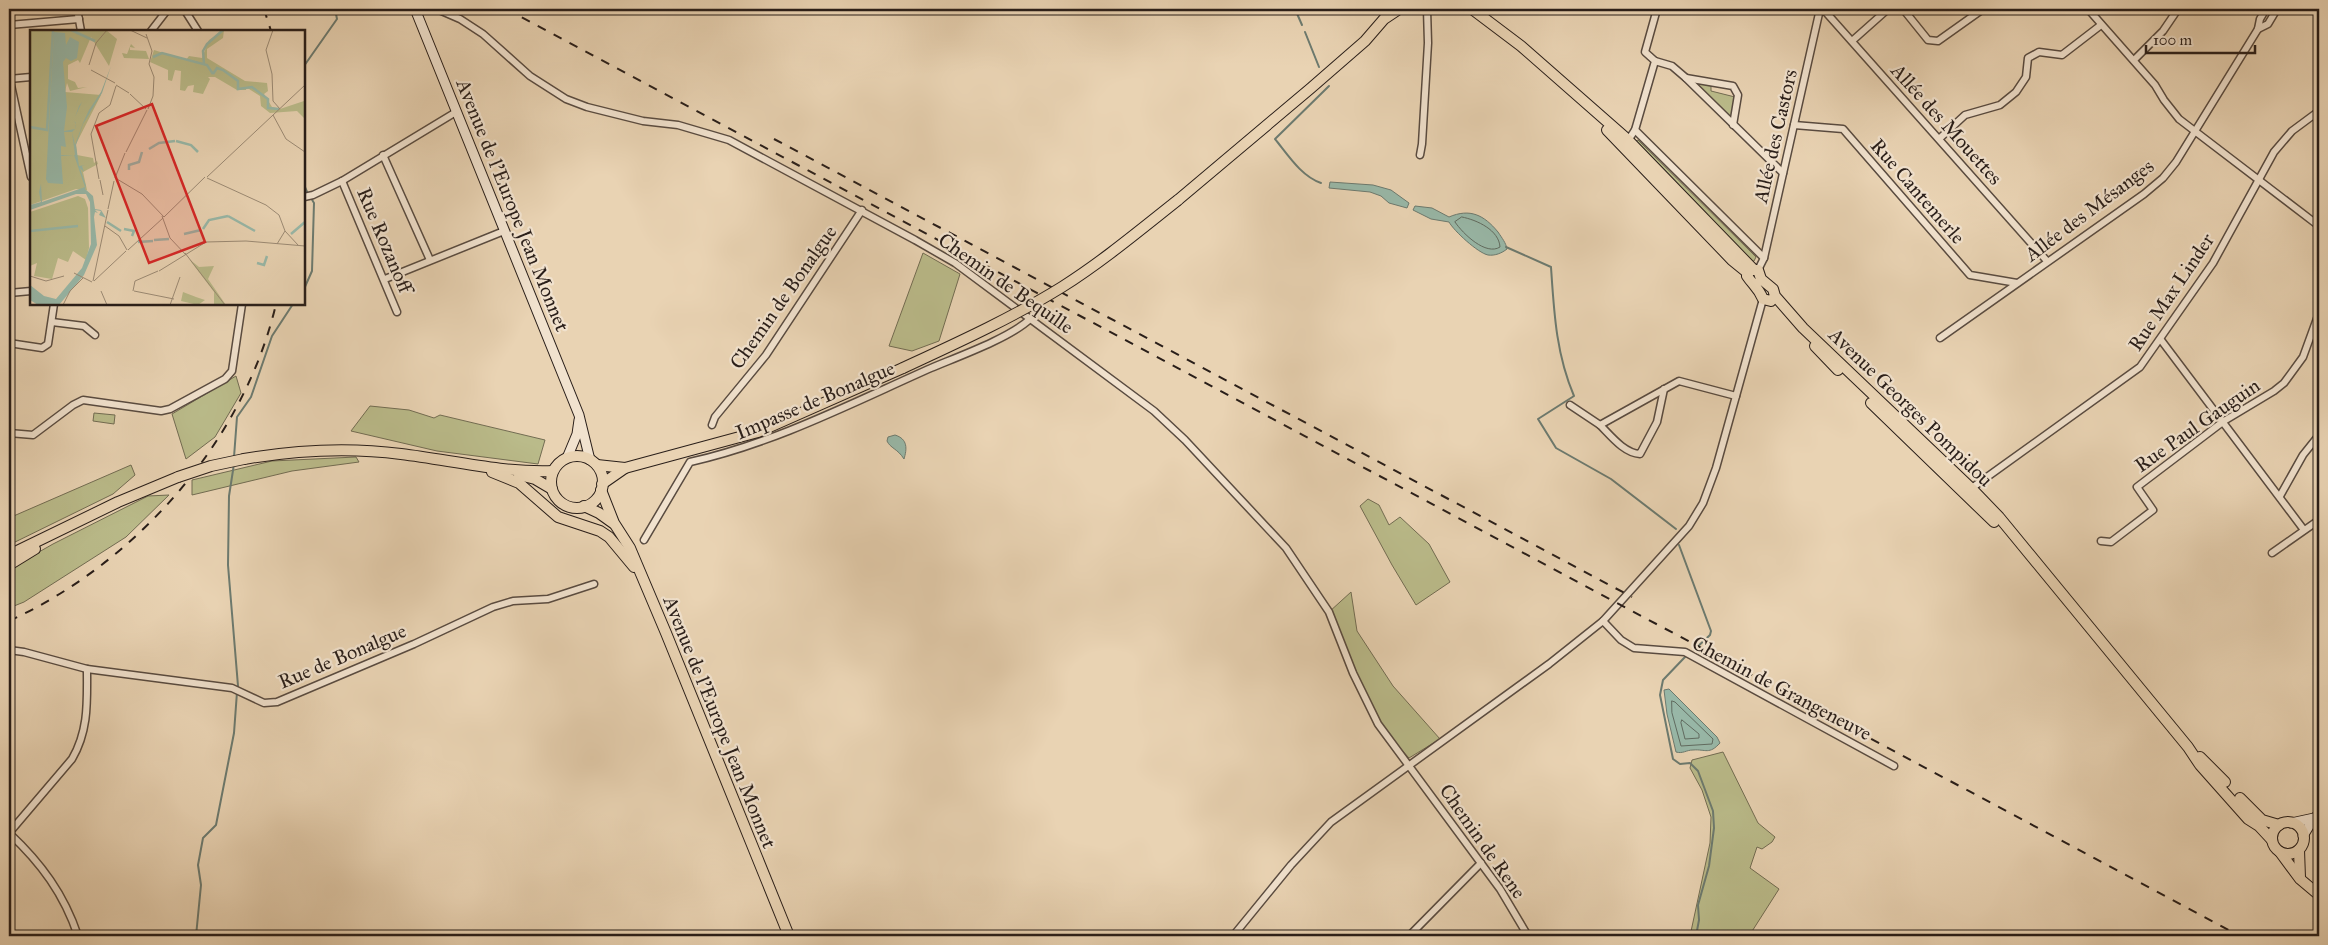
<svg xmlns="http://www.w3.org/2000/svg" width="2328" height="945" viewBox="0 0 2328 945" font-family="'IM FELL Great Primer',serif">
	<style>
		.green { fill: #babb8a; stroke: #726c52 }
		.water { fill: #98b8a8; stroke: #6c7a6f }
		.lines { fill: none; stroke-linecap: round; stroke-linejoin: round }
		.shore { stroke: #606b60; stroke-width: 1 }
		.stream { stroke: #6c7a6f; stroke-width: 2 }
		.minor-casing { stroke: #594b40; stroke-width: 9 }
		.secondary-casing { stroke: #291e19; stroke-width: 11 }
		.primary-casing { stroke: #291e19; stroke-width: 12 }
		.minor { stroke: #f1e2ce; stroke-width: 6 }
		.secondary { stroke: #f1e2ce; stroke-width: 9 }
		.primary { stroke: #e9d3b3; stroke-width: 10 }
		.rail { stroke: #291e19; stroke-width: 2; stroke-dasharray: 9 9; stroke-linecap: butt }
		.primary-bridge-casing { stroke: #291e19; stroke-width: 12; stroke-linecap: butt }
		.primary-bridge { stroke: #e9d3b3; stroke-width: 10 }
		.labels { text-anchor: middle; stroke-width: 4.5; stroke-linejoin: round; paint-order: stroke }
		.street-label { font-size: 20px; fill: #291e19; stroke: #f1e2ce }
		.inset-river { fill: none; stroke: #98b8a8; stroke-width: 2.5 }
		.inset-road { fill: none; stroke: #9c8b75; stroke-width: 1 }
		.view { fill: #d62828; fill-opacity: 0.15; stroke: #d62828; stroke-width: 2.5 }
		.inset-edge { fill: none; stroke: #291e19; stroke-width: 2.5 }
	</style>
	<rect width="100%" height="100%" fill="#e9d3b3"/>
	<filter id="stains"><feTurbulence type="fractalNoise" baseFrequency=".004" numOctaves="4"/><feColorMatrix values="0 0 0 0 .2 0 0 0 0 .09 0 0 0 0 .02 0 0 0 .5 -.17"/></filter>
	<radialGradient id="worn" r=".72"><stop offset=".6" stop-color="#630" stop-opacity="0"/><stop offset="1" stop-color="#630" stop-opacity=".3"/></radialGradient>
	<g class="green">
		<polygon points="1701,83 1711,86 1711,91 1735,97 1731,119 1700,88 1698,85"/>
		<polygon points="1638,140 1756,257 1754,261 1751,262 1636,141"/>
		<polygon points="923,253 960,274 939,341 912,351 889,346"/>
		<polygon points="236,376 241,393 215,437 186,459 172,414"/>
		<polygon points="370,406 409,410 434,418 440,415 545,440 538,464 437,451 351,431"/>
		<polygon points="94,413 115,415 114,424 93,421"/>
		<polygon points="356,457 359,462 292,471 192,495 192,480 272,461"/>
		<polygon points="131,465 135,475 113,494 9,545 9,518"/>
		<polygon points="169,495 126,537 24,602 9,608 9,569 53,544 148,496"/>
		<polygon points="1368,499 1379,505 1389,525 1400,517 1429,544 1450,582 1416,605 1392,565 1360,506"/>
		<polygon points="1351,592 1357,631 1393,686 1440,739 1409,758 1378,724 1329,612"/>
		<polygon points="1723,752 1758,823 1775,837 1772,842 1762,849 1757,847 1750,868 1779,889 1749,936 1690,936 1710,843 1711,817 1702,790 1690,768 1692,760"/>
	</g>
	<g class="water">
		<polygon points="1330,182 1373,185 1391,190 1409,203 1407,208 1389,203 1381,196 1370,192 1329,188"/>
		<path d="M1415 206 1432 208 1449 217C1470 208 1484 215 1498 232 1502 238 1506 243 1507 249 1502 253 1495 256 1488 255 1478 253 1454 231 1449 222L1431 219 1413 210Z"/>
		<path d="M895 435C908 439 907 449 904 459 898 449 890 448 887 441L888 437Z"/>
		<path d="M1669 689 1717 737 1720 743C1709 755 1706 749 1693 750 1686 750 1683 754 1676 752L1667 714 1664 690Z"/>
	</g>
	<g class="lines">
		<g class="shore">
			<path d="M1462 217C1477 220 1499 230 1500 247 1486 256 1463 234 1455 222Z"/>
			<polygon points="1672,701 1675,702 1713,739 1712,744 1681,746 1672,713"/>
			<polygon points="1682,720 1699,734 1699,738 1685,739 1681,723"/>
		</g>
		<g class="stream">
			<polyline points="1295,9 1302,25"/>
			<polyline points="1305,32 1319,67"/>
			<polyline points="304,66 337,19 335,9"/>
			<path d="M1321 183C1301 176 1288 155 1275 139L1329 86"/>
			<polyline points="304,185 308,194"/>
			<path d="M1506 247 1551 267C1554 312 1556 354 1574 396L1538 419 1556 448 1611 479 1676 529"/>
			<polyline points="304,289 312,271 314,203 311,198"/>
			<polyline points="234,457 237,417 251,397 272,336 293,304"/>
			<polyline points="234,464 229,496 228,565 238,686"/>
			<polyline points="1679,545 1711,631 1710,635 1694,650"/>
			<polyline points="1685,657 1663,680 1660,695 1673,759 1680,764 1690,763 1698,771 1713,811 1714,828 1709,866 1698,905 1699,920 1696,936"/>
			<polyline points="196,936 201,885 198,865 203,838 216,825 234,733 237,692"/>
		</g>
		<g class="minor-casing">
			<g id="minor">
				<polyline points="77,9 81,31"/>
				<polyline points="184,9 198,31"/>
				<polyline points="437,9 460,19 483,34 530,76 566,99 587,107 643,121 678,125 729,140 915,240 955,263 1154,411 1185,440 1286,548 1329,612 1353,673 1378,724 1500,889 1528,936"/>
				<polyline points="1823,9 2047,261"/>
				<polyline points="1903,9 1928,40 1938,41 1983,9"/>
				<polyline points="2088,9 2155,85 2164,100 2179,119 2319,226"/>
				<polyline points="9,25 79,19"/>
				<polyline points="2258,29 2268,24 2277,9"/>
				<polyline points="151,31 168,9"/>
				<polyline points="1852,41 1888,9"/>
				<polyline points="2134,60 2163,31 2178,9"/>
				<polyline points="1655,61 1672,66 1686,78 1783,173"/>
				<polyline points="9,76 31,177"/>
				<polyline points="1686,78 1733,86 1738,95 1733,125"/>
				<polyline points="9,79 31,77"/>
				<polyline points="1794,125 1843,129 1970,275 2017,283"/>
				<polyline points="1635,130 1764,258"/>
				<polyline points="1631,136 1635,130 1655,61 1645,52 1657,9"/>
				<polyline points="1939,139 1965,115 2000,105 2016,92 2026,77 2028,58 2039,52 2062,55 2101,25"/>
				<polyline points="383,155 430,260"/>
				<polyline points="1420,155 1422,144 1428,43 1427,9"/>
				<polyline points="342,181 397,312"/>
				<polyline points="304,197 313,195 342,181 456,112"/>
				<polyline points="1758,270 1764,258 1820,9"/>
				<polyline points="385,279 504,231"/>
				<polyline points="9,293 31,291"/>
				<polyline points="52,322 84,326 95,335"/>
				<polyline points="1940,338 2144,194 2163,178 2176,162 2258,29 2260,19 2266,9"/>
				<polyline points="2161,340 2304,530"/>
				<polyline points="9,343 42,348 48,344 54,304"/>
				<polyline points="1570,405 1600,425 1679,381 1736,396"/>
				<polyline points="712,425 715,417 766,355 862,210"/>
				<path d="M1600 425C1611 436 1624 453 1640 454L1657 422 1664 389"/>
				<polyline points="9,433 33,435 73,405 83,400 161,411 170,409 225,379 232,371 242,304"/>
				<polyline points="1969,490 2140,367 2213,263 2274,152 2292,131 2319,111"/>
				<polyline points="2280,496 2303,455 2319,435"/>
				<path d="M644 540 690 462C775 443 852 403 931 368 957 357 1010 338 1030 319"/>
				<polyline points="2101,541 2111,542 2153,510 2137,487 2224,421 2274,391 2284,383 2303,357 2319,313"/>
				<polyline points="2272,553 2319,520"/>
				<polyline points="1603,621 1621,640 1634,648 1685,652 1894,766"/>
				<polyline points="9,650 24,652 87,669 232,688 264,703 277,702 414,644 493,607 513,601 548,599 594,584"/>
				<path d="M9 833 72 759C89 730 87 701 87 669"/>
				<path d="M9 833C41 863 64 894 78 936"/>
				<polyline points="1233,936 1291,865 1331,822 1549,664 1603,621 1689,526 1703,503 1716,468 1763,299"/>
				<polyline points="1409,936 1481,863"/>
			</g>
		</g>
		<g class="secondary-casing">
			<g id="secondary">
				<polyline points="415,9 579,415 590,460"/>
				<polyline points="567,458 577,434 579,420"/>
				<polyline points="2291,823 2314,818 2319,815"/>
				<polyline points="2303,836 2314,818"/>
			</g>
		</g>
		<g class="primary-casing">
			<g id="primary">
				<polyline points="1472,9 1521,46 1627,139 1753,269"/>
				<polyline points="1607,130 1732,260 1748,273"/>
				<polyline points="1178,200 1311,88 1365,41 1384,19 1399,9"/>
				<path d="M1775 296 1771 301 1763 299C1758 287 1753 285 1747 276L1750 270H1758L1761 279 1773 289 1775 296 1803 328 1972 489 1999 517 2188 747 2200 765 2248 819 2259 826 2272 840"/>
				<polyline points="1815,346 1838,370"/>
				<polyline points="1871,403 1994,522"/>
				<circle cx="577" cy="482" r="26"/>
				<path d="M244 459C296 450 348 447 401 454 451 460 501 473 553 471"/>
				<polyline points="597,465 625,468 758,432 903,368"/>
				<polyline points="492,472 519,483 558,517 600,531 609,537 634,567"/>
				<polyline points="519,475 535,479 552,489"/>
				<polyline points="602,484 625,468"/>
				<polyline points="601,490 614,523 630,548 666,633 789,936"/>
				<polyline points="584,506 599,513 613,523"/>
				<polyline points="9,555 118,502 178,477"/>
				<polyline points="9,565 35,549"/>
				<polyline points="2200,757 2225,782"/>
				<polyline points="2240,798 2262,820 2279,825"/>
				<circle cx="2288" cy="838" r="16"/>
				<polyline points="2299,850 2300,878"/>
				<polyline points="2280,852 2300,879 2319,895"/>
			</g>
		</g>
		<use href="#minor" class="minor"/>
		<use href="#secondary" class="secondary"/>
		<use href="#primary" class="primary"/>
		<g class="rail">
			<polyline points="264,9 271,31"/>
			<polyline points="506,9 2240,936"/>
			<polyline points="774,139 1632,597"/>
			<path d="M9 621C136 563 244 441 276 304"/>
		</g>
		<g class="primary-bridge-casing">
			<g id="primary-bridge">
				<path d="M903 368C957 343 1012 318 1062 287 1103 261 1140 230 1178 200"/>
				<polyline points="178,477 211,466 244,459"/>
			</g>
		</g>
		<use href="#primary-bridge" class="primary-bridge"/>
	</g>
	<g class="labels">
		<g class="street-label">
			<text transform="translate(1947 124) rotate(48)" y="7">Allée des Mouettes</text>
			<text transform="translate(1775 136) rotate(-77)" y="7">Allée des Castors</text>
			<text transform="translate(1918 191) rotate(49)" y="7">Rue Cantemerle</text>
			<text transform="translate(513 205) rotate(68)" y="7">Avenue de l'Europe Jean Monnet</text>
			<text transform="translate(2089 210) rotate(-37)" y="7">Allée des Mésanges</text>
			<text transform="translate(385 240) rotate(67)" y="7">Rue Rozanoff</text>
			<text transform="translate(1006 283) rotate(35)" y="7">Chemin de Bequille</text>
			<text transform="translate(2171 292) rotate(-56)" y="7">Rue Max Linder</text>
			<text transform="translate(783 297) rotate(-55)" y="7">Chemin de Bonalgue</text>
			<text transform="translate(815 400) rotate(-23)" y="7">Impasse de Bonalgue</text>
			<text transform="translate(1911 407) rotate(44)" y="7">Avenue Georges Pompidou</text>
			<text transform="translate(2197 425) rotate(-35)" y="7">Rue Paul Gauguin</text>
			<text transform="translate(342 656) rotate(-23)" y="7">Rue de Bonalgue</text>
			<text transform="translate(1782 688) rotate(28)" y="7">Chemin de Grangeneuve</text>
			<text transform="translate(720 722) rotate(68)" y="7">Avenue de l'Europe Jean Monnet</text>
			<text transform="translate(1483 841) rotate(55)" y="7">Chemin de Rene</text>
		</g>
	</g>
	<g transform="translate(30 30)">
		<rect width="275" height="275" fill="#e9d3b3"/>
		<path d="M0 0H76L87 9 79 36 61 7 50 33 48 30 38 35V49L45 52 48 58 57 57 40 61 37 53 35 62 71 65 46 114 47 125 63 128 64 133 67 131 68 134 53 142 57 160 46 159 0 175ZM194 0 193 8 177 19V28L215 51 237 53 238 61 234 64 242 77 250 79 274 71 275 89 267 81 240 83 231 76 230 66 216 57V60H207L185 47H178L180 49 173 64 163 62 164 55 158 56 155 61 150 60 151 41 145 40 142 51 138 50V40L120 32 124 20 156 30 159 26 172 28 179 10ZM101 14 105 18 100 17V20L116 21 119 29 94 28 92 23 97 24ZM48 166 55 169 58 178 59 218 56 230 43 221 38 232 28 228 22 249 4 246 7 233 0 236V182ZM159 229 169 237 184 236 178 249 196 275H184V262ZM153 262 166 267 175 270 168 275 151 271Z" fill="#babb8a"/>
		<path d="M24 2 35 3 36 15 40 7 49 12 47 28 41 31 36 28 33 32 37 77 34 101 45 99 46 94 44 91 45 87 49 76 52 72 45 87 44 91 46 93V96L45 99 42 102 45 115 53 93 59 80 71 62 81 36 72 63 53 94 46 115 49 136 55 135 52 136 54 142 50 138 56 156 55 159 63 166 65 179 71 180 76 188 69 185 71 181 65 180 68 183 65 182 64 187 67 215 54 245 29 275H8L0 270V255L14 266 26 269 52 238 61 214 60 172 56 164H46L0 180V175L11 172 9 162 11 154 12 172 55 157 44 125 31 126 33 154 18 153 16 149ZM34 102H42L45 125H31V116L36 117Z" fill="#98b8a8" fill-rule="evenodd"/>
		<path class="inset-river" d="M41 0 65 11M123 27 132 23 177 35 183 44M174 34 173 21 177 14 193 0M183 44 187 38 193 40 208 51V59L222 57 238 69V78L249 79M0 97 17 100 23 0M146 111 161 115 168 122M119 119 129 113 145 111M99 140V135L109 132 112 122M198 186 225 201M77 192 91 201M94 199 104 201 102 206M173 199 179 190 198 186M0 201 48 196M154 204 171 200M261 204 275 192M124 210 139 209M108 212 123 211M227 233 234 235 237 226"/>
		<path class="inset-road" d="M100 0 117 8M243 0 236 20 242 44 243 71 250 79M116 4 122 21 119 34 124 47 123 66 118 79M59 35 66 13 77 0M61 40 85 53M86 55 99 63M100 64 116 79M243 85 256 109 275 122M96 122 117 80M177 147 275 55M85 148 95 123M177 148 236 175 249 185 255 201 268 215M69 149 61 104 69 83 80 75 86 56M87 149 112 164 134 187M70 150 73 165M78 179 84 151M132 186 140 208 156 225M134 187 175 147M75 196 89 206 97 220M247 214 255 201M98 220 133 188M155 223 195 275M129 241 176 212 216 211 275 216M44 243 62 252M0 246 16 251 34 246M63 251 78 180M64 251 96 221M71 261 77 275M103 261 105 251 128 241M104 261 144 269M33 275 40 261 53 248M140 275 150 247"/>
		<path class="view" d="M122 74 175 212 119 233 66 96Z"/>
		<rect width="275" height="275" class="inset-edge"/>
	</g>
	<rect width="2328" height="945" fill="none" stroke="#e9d3b3" stroke-width="30"/>
	<rect x="10" y="10" width="2308" height="925" fill="none" stroke="#291e19" stroke-width="2.5"/>
	<rect x="15" y="15" width="2298" height="915" fill="none" stroke="#291e19"/>
	<path d="M2146 45v8h109v-8" fill="none" stroke="#291e19" stroke-width="2.5"/>
	<text x="2153" y="45" font-size="15" fill="#291e19" stroke="#f1e2ce" stroke-width="4" paint-order="stroke">100 m</text>
	<rect width="100%" height="100%" filter="url(#stains)"/>
	<rect width="100%" height="100%" fill="url(#worn)"/>
</svg>
